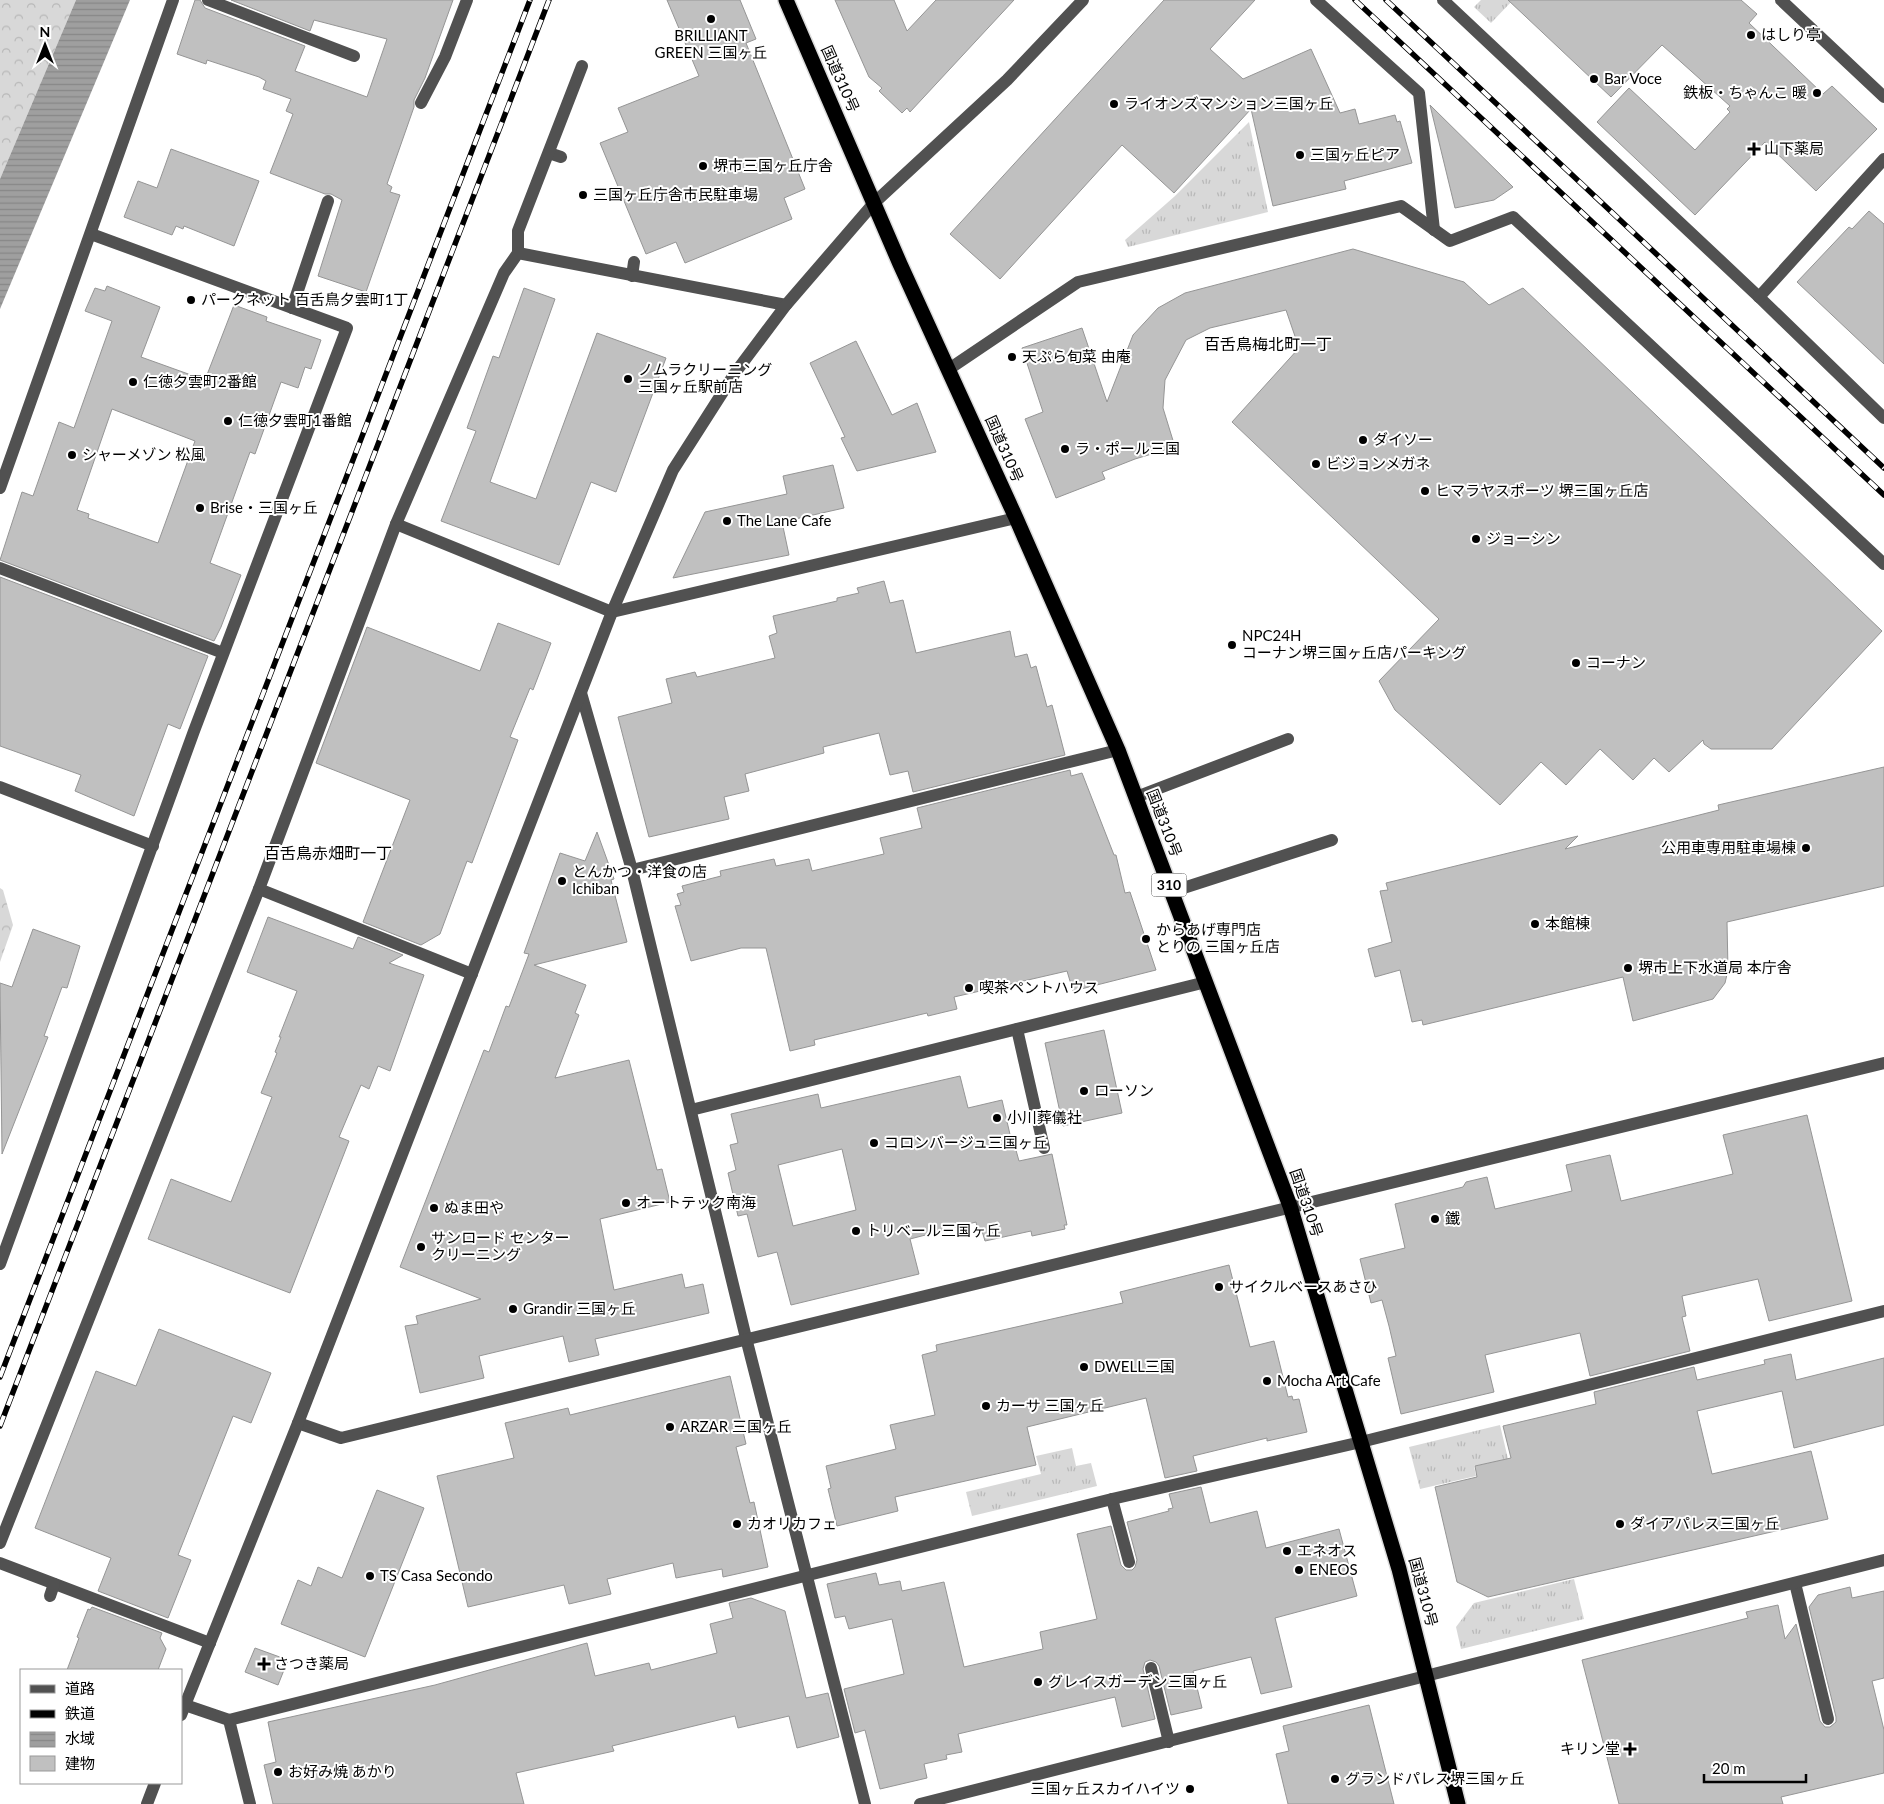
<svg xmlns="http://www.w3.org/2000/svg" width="1884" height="1804" viewBox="0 0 1884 1804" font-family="Lato,'Noto Sans JP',sans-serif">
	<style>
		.grass { fill: url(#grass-tufts) }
		.forest { fill: url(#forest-crowns) }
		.water { fill: url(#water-rules) }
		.building { fill: #c0c0c0; stroke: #959595; fill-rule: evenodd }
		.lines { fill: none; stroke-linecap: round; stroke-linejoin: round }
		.highway-casing { stroke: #dbdbdb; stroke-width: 18 }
		.minor { stroke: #515151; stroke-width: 12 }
		.highway { stroke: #000; stroke-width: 15 }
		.rail-casing { stroke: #000; stroke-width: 5.5 }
		.rail { stroke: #fff; stroke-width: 4; stroke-dasharray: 11; stroke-linecap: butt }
		.poi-dot { fill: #000; stroke: #fff; stroke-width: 2 }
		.labels { text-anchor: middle; stroke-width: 4; stroke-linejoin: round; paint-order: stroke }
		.shield { fill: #fff; stroke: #4c4c4c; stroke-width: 1 }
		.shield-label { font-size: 14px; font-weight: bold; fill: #000 }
		.poi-label { font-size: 15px; fill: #000; stroke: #fff; text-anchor: start }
		.street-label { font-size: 15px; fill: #000; stroke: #fff }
		.neighbourhood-label { font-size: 16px; fill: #000; stroke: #fff }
	</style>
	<defs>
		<pattern id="grass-tufts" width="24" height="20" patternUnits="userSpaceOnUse" patternTransform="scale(1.25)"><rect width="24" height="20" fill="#d8d8d8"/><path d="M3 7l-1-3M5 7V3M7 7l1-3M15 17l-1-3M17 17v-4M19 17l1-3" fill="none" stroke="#b8b8b8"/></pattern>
		<pattern id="forest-crowns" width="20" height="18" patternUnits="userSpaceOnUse" patternTransform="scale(1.25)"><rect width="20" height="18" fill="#d8d8d8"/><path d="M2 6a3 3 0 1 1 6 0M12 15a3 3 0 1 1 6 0" fill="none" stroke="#b8b8b8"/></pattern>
		<pattern id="water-rules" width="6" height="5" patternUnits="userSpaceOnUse" patternTransform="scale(1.25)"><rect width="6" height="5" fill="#9f9f9f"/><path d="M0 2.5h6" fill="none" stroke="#878787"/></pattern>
	</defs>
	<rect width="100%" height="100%" fill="#fff"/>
	<g class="grass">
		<polygon points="1481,0 1513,0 1491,23 1474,7"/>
		<polygon points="1249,122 1268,212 1128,247 1125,240 1175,196"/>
		<polygon points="1500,1425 1508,1459 1474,1466 1476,1476 1420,1489 1409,1447"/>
		<polygon points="1072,1448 1076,1466 1091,1463 1097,1486 972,1516 966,1492 1041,1474 1036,1456"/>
		<polygon points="1574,1579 1584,1619 1461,1649 1456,1627 1474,1603"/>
	</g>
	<g class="forest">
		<polygon points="0,0 76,0 0,179"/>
		<polygon points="0,888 3,890 13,925 0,962"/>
	</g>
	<polygon class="water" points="76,0 130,0 0,309 0,179"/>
	<g class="building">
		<polygon points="195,0 200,0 205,8 305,46 295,71 367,97 387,39 314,20 310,31 231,0 453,0 425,78 414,100 414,107 387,184 392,187 390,192 400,195 366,292 318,276 342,200 331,194 325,194 270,173 293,114 286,111 291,99 263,89 266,81 259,77 207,60 206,64 177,54"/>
		<polygon points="667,0 740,0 756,39 746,43 805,189 784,198 792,219 685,263 676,242 646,254 600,143 628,132 618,108 699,76"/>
		<polygon points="835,0 894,0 907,31 936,0 1014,0 910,112 907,108 902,113 879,91 882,88 869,77"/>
		<polygon points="1164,0 1255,0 1210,49 1243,79 1311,49 1340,113 1355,109 1359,124 1395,115 1397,122 1400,121 1412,163 1344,181 1346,189 1273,206 1251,109 1174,193 1122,145 1000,279 950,234"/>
		<polygon points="1508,0 1741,0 1757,14 1749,23 1823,94 1832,86 1877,129 1816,191 1765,142 1695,215 1597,122 1629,88 1695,150 1730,112 1727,109 1730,106 1662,45 1611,97"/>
		<polygon points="1430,105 1513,187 1494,200 1455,208"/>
		<polygon points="171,149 259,181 234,246 184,226 183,229 176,226 172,235 124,217 138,181 157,188"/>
		<polygon points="1869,211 1884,224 1884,364 1797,282 1849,227 1852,229"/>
		<polygon points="1353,249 1464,282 1489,305 1523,288 1882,631 1772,749 1711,749 1704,744 1703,740 1669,772 1654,758 1633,780 1600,749 1566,785 1541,762 1500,805 1395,710 1379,681 1439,619 1232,422 1299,348 1286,310 1210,328 1186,340 1165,380 1163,408 1175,447 1135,459 1102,472 1105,479 1056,498 1025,419 1043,412 1022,348 1082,328 1107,402 1133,335 1158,308 1185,293"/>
		<path d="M107 286 160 307 141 357 205 380 234 305 267 317 266 321 321 340 311 369 305 367 298 388 281 382 255 454 250 452 210 563 241 575 221 627 214 641 0 560 22 492 33 496 59 422 74 428 112 321 85 311 95 288 105 291ZM112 409 195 441 158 543 88 518 89 514 77 510Z"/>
		<polygon points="524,288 555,299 490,482 536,499 597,333 666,358 616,492 591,482 559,565 441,521 476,431 467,428 493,356 499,358"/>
		<polygon points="856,341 892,415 917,403 936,452 857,471 841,438 845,437 810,363"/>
		<polygon points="833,465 844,508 782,522 789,555 673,578 705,512 787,494 783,476"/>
		<polygon points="0,577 208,656 180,729 168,724 134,816 75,791 81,775 0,746"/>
		<polygon points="884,581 890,603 903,600 916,653 1010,631 1015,657 1027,654 1031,668 1036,666 1047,707 1052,705 1065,755 913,792 908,771 890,775 879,733 823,747 824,753 745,774 749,791 724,797 729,819 649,837 618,717 672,703 666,679 695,672 697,677 775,658 769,636 777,633 773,616 837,601 837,598 859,593 857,588"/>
		<polygon points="498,623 551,643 533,690 530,688 510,737 518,740 472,863 467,861 440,934 421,945 363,922 410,800 316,763 367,627 480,671"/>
		<polygon points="1884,767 1884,886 1727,922 1728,970 1725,983 1713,999 1633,1021 1623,977 1423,1025 1422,1020 1412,1022 1400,970 1375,977 1368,949 1392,942 1380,891 1388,890 1386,883 1578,836 1565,849 1719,810 1718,805"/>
		<polygon points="1070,770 1071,776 1082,773 1114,855 1116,855 1125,893 1130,892 1156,970 1073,991 1067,971 954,997 957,1009 928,1016 927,1013 814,1040 815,1045 790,1051 766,948 741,948 691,961 675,906 681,905 677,894 684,892 682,886 721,876 720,871 774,859 776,866 809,859 812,871 884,854 880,838 922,828 917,808"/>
		<polygon points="597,832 614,879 611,880 627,942 534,965 586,985 575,1013 579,1015 555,1078 629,1060 657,1170 662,1169 670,1202 600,1219 614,1290 682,1274 685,1288 703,1284 709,1313 595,1339 599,1355 569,1362 563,1336 479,1356 484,1378 420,1393 405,1326 418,1324 416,1316 481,1299 400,1267 484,1050 489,1052 506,1006 509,1007 529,954 524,953 560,853 585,861"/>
		<polygon points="268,917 353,949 358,937 403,955 389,963 424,975 390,1071 378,1066 369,1089 361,1085 339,1137 349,1141 290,1293 148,1239 171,1179 231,1202 272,1097 261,1093 277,1053 275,1052 281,1037 279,1037 297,991 247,972"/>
		<polygon points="33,929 80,946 67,988 62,987 44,1036 48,1037 2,1154 0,983 12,987"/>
		<polygon points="1104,1030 1122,1113 1063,1126 1045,1043"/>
		<path d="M960 1076 968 1108 1002 1100 1012 1143H1014L1019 1161 1052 1154 1067 1225H1064L1065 1229 1032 1236 1031 1231 985 1241 982 1231 978 1232 976 1222 910 1239 919 1274 791 1305 777 1252 758 1257 747 1214 738 1216 728 1173 736 1170 730 1145 738 1143 731 1114 818 1094 821 1108ZM842 1149 856 1210 793 1226 778 1165Z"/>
		<polygon points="1807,1115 1852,1301 1769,1321 1758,1279 1682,1296 1686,1316 1682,1317 1690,1351 1590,1376 1580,1333 1485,1355 1494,1392 1401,1414 1388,1358 1396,1356 1389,1326 1382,1300 1371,1303 1360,1259 1405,1248 1395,1204 1463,1187 1466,1182 1487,1177 1495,1209 1572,1191 1566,1165 1610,1155 1621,1201 1733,1174 1723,1135"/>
		<polygon points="1229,1265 1250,1347 1274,1341 1288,1397 1292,1396 1293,1400 1299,1399 1307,1432 1267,1441 1267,1438 1193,1456 1197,1471 1165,1478 1146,1398 1027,1427 1036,1465 895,1497 898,1511 837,1526 828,1489 831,1488 826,1466 896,1449 890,1425 935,1415 922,1355 937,1351 936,1345 1123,1303 1120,1292"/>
		<polygon points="159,1329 271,1373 251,1423 233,1416 178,1555 191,1560 168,1618 98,1591 111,1558 35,1528 96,1371 136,1386"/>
		<polygon points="1791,1354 1796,1380 1884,1358 1884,1425 1794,1448 1782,1391 1697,1411 1712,1474 1811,1451 1828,1519 1488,1597 1457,1582 1435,1487 1477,1477 1475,1466 1511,1458 1503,1426 1596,1404 1594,1392 1694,1367 1697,1380 1765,1364 1764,1360"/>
		<polygon points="730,1376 746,1444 736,1447 750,1503 754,1502 768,1567 723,1577 722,1569 676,1578 673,1563 607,1579 611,1594 569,1604 564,1585 468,1607 437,1476 514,1458 505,1423 568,1408 570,1415"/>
		<polygon points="1201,1487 1210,1523 1257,1511 1266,1548 1339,1529 1357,1596 1275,1618 1292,1687 1261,1694 1251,1657 1193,1671 1202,1708 1171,1715 1159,1666 1156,1662 1150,1660 1145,1662 1143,1669 1155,1719 1122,1727 1115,1697 958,1734 962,1752 946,1755 947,1759 924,1764 927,1778 880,1789 865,1730 855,1733 844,1689 904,1674 892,1619 849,1629 845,1616 835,1618 827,1584 876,1573 879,1585 900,1581 902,1591 944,1582 964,1667 1043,1649 1040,1632 1097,1619 1077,1534 1111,1526 1121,1565 1126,1570 1132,1570 1135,1567 1137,1560 1127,1522 1169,1511 1168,1509 1173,1508 1169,1494"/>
		<polygon points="377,1490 424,1508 365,1657 281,1624 298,1580 311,1586 318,1567 342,1578"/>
		<polygon points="1850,1587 1852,1598 1884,1591 1884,1678 1872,1681 1884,1730 1884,1773 1781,1797 1783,1804 1619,1804 1582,1660 1748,1618 1746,1612 1778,1605 1785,1639 1796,1624 1820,1721 1825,1727 1830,1727 1836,1722 1836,1717 1809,1607 1818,1595"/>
		<polygon points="751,1598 785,1611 806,1698 828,1693 839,1737 797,1748 789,1716 738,1728 735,1716 612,1746 614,1751 516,1773 524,1804 273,1804 264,1765 276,1762 268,1722 435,1685 587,1643 595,1676 649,1663 651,1670 717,1653 710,1624 733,1618 729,1603"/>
		<polygon points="92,1607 162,1633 160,1638 166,1649 158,1670 67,1670 79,1638 77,1637 88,1609 90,1610"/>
		<polygon points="255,1648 288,1660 278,1685 245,1672"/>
		<polygon points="1369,1705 1394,1804 1288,1804 1276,1754 1289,1751 1283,1726"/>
	</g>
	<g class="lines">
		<g class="highway-casing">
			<polyline id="highway" points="786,0 900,264 1016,518 1118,750 1290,1206 1399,1569 1458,1804"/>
		</g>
		<g class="minor">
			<polyline points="208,0 354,56"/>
			<polyline points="1316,0 1419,93 1434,230"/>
			<polyline points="1443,0 1759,297 1884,418"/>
			<polyline points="1781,0 1884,97"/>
			<polyline points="421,103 445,57 467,0"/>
			<polyline points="549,153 561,157"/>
			<polyline points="518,253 518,231 582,66"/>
			<polyline points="632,276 634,262"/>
			<polyline points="1759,297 1884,159"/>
			<polyline points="292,308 328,201"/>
			<polyline points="949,369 1078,282 1401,206 1450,241 1513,217 1884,564"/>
			<polyline points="0,488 173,0"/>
			<polyline points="396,524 612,612 1016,518"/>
			<polyline points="0,568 223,653"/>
			<polyline points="581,693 632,870 746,1338 865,1804"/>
			<polyline points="0,787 153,846"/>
			<polyline points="1136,797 1288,739"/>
			<polyline points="632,870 1118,750"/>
			<polyline points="259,889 472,974"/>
			<polyline points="1171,892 1332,840"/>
			<polyline points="1017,1029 1044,1148"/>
			<polyline points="691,1110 1206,982"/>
			<polyline points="0,1264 194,731 347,328 91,234"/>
			<polyline points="298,1423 341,1438 1884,1063"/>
			<polyline points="1112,1499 1129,1562"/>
			<polyline points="0,1543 259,889 396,524 504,273 518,253 786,305"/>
			<polyline points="0,1563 210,1643"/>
			<polyline points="1795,1583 1828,1719"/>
			<polyline points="50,1596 54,1584"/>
			<polyline points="1151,1668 1169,1742"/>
			<polyline points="185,1705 229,1720 250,1804"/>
			<polyline points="181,1715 298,1423 612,612 673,470 735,373 786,305 874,203 1007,80 1083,0"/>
			<polyline points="229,1720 1112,1499 1361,1442 1884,1311"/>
			<polyline points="147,1804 155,1783"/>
			<polyline points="920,1804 1884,1560"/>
		</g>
		<use href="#highway" class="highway"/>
		<g class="rail-casing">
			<g id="rail">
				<polyline points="1355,0 1884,495"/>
				<polyline points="1386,0 1884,468"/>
				<polyline points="0,1377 530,0"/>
				<polyline points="0,1426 549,0"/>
			</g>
		</g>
		<use href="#rail" class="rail"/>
	</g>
	<g class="poi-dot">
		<circle cx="711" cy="19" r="5"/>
		<circle cx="1751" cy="35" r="5"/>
		<circle cx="1594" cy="79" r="5"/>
		<circle cx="1817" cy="93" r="5"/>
		<circle cx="1114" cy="104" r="5"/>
		<path d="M1751.5 141.5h5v5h5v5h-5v5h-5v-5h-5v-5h5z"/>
		<circle cx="1300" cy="155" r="5"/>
		<circle cx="703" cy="166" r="5"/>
		<circle cx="583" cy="195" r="5"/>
		<circle cx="191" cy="300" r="5"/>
		<circle cx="1012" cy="357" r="5"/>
		<circle cx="628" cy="379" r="5"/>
		<circle cx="133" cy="382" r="5"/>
		<circle cx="228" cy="421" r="5"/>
		<circle cx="1363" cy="440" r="5"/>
		<circle cx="1065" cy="449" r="5"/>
		<circle cx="72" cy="455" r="5"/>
		<circle cx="1316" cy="464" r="5"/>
		<circle cx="1425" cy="491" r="5"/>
		<circle cx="200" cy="508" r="5"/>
		<circle cx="727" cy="521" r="5"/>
		<circle cx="1476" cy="539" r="5"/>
		<circle cx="1232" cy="645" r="5"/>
		<circle cx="1576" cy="663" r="5"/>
		<circle cx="1806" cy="848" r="5"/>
		<circle cx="562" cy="881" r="5"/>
		<circle cx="1535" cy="924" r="5"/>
		<circle cx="1146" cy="939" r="5"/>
		<circle cx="1628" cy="968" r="5"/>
		<circle cx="969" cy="988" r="5"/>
		<circle cx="1084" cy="1091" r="5"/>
		<circle cx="997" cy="1118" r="5"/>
		<circle cx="874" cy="1143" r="5"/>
		<circle cx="626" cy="1203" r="5"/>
		<circle cx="434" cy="1208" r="5"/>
		<circle cx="1435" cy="1219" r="5"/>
		<circle cx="856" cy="1231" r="5"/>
		<circle cx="421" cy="1247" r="5"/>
		<circle cx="1219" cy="1287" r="5"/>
		<circle cx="513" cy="1309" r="5"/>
		<circle cx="1084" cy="1367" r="5"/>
		<circle cx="1267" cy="1381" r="5"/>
		<circle cx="986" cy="1406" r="5"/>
		<circle cx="670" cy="1427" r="5"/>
		<circle cx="737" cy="1524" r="5"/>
		<circle cx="1620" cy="1524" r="5"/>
		<circle cx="1287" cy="1551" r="5"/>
		<circle cx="1299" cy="1570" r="5"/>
		<circle cx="370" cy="1576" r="5"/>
		<path d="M261.5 1656.5h5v5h5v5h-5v5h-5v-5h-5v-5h5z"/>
		<circle cx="1038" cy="1682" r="5"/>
		<path d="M1627.5 1741.5h5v5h5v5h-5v5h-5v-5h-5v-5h5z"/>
		<circle cx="278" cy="1772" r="5"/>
		<circle cx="1335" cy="1779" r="5"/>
		<circle cx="1190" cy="1789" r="5"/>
	</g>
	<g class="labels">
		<rect class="shield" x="1151.5" y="873.5" width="35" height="23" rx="4"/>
		<g class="shield-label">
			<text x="1169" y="890">310</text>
		</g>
		<g class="poi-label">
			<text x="1761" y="40">はしり亭</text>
			<text x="711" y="41" text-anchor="middle">BRILLIANT<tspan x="711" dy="17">GREEN 三国ヶ丘</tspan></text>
			<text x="1604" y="84">Bar Voce</text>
			<text x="1807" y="98" text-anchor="end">鉄板・ちゃんこ 暖</text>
			<text x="1124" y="109">ライオンズマンション三国ヶ丘</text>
			<text x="1764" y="154">山下薬局</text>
			<text x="1310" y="160">三国ヶ丘ピア</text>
			<text x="713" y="171">堺市三国ヶ丘庁舎</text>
			<text x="593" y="200">三国ヶ丘庁舎市民駐車場</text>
			<text x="201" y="305">パークネット 百舌鳥夕雲町1丁</text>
			<text x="1022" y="362">天ぷら旬菜 由庵</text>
			<text x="638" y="375">ノムラクリーニング<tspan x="638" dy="17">三国ヶ丘駅前店</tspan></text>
			<text x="143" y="387">仁徳夕雲町2番館</text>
			<text x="238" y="426">仁徳夕雲町1番館</text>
			<text x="1373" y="445">ダイソー</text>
			<text x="1075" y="454">ラ・ポール三国</text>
			<text x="82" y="460">シャーメゾン 松風</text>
			<text x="1326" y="469">ビジョンメガネ</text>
			<text x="1435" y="496">ヒマラヤスポーツ 堺三国ヶ丘店</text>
			<text x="210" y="513">Brise・三国ヶ丘</text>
			<text x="737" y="526">The Lane Cafe</text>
			<text x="1486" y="544">ジョーシン</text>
			<text x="1242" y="641">NPC24H<tspan x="1242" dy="17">コーナン堺三国ヶ丘店パーキング</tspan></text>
			<text x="1586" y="668">コーナン</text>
			<text x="1796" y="853" text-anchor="end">公用車専用駐車場棟</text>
			<text x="572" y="877">とんかつ・洋食の店<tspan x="572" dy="17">Ichiban</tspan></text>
			<text x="1545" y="929">本館棟</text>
			<text x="1156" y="935">からあげ専門店<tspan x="1156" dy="17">とりの 三国ヶ丘店</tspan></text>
			<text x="1638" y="973">堺市上下水道局 本庁舎</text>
			<text x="979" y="993">喫茶ペントハウス</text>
			<text x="1094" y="1096">ローソン</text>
			<text x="1007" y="1123">小川葬儀社</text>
			<text x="884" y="1148">コロンバージュ三国ヶ丘</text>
			<text x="636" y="1208">オートテック南海</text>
			<text x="444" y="1213">ぬま田や</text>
			<text x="1445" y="1224">鐵</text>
			<text x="866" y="1236">トリベール三国ヶ丘</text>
			<text x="431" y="1243">サンロード センター<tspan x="431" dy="17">クリーニング</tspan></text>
			<text x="1229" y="1292">サイクルベースあさひ</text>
			<text x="523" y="1314">Grandir 三国ヶ丘</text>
			<text x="1094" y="1372">DWELL三国</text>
			<text x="1277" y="1386">Mocha Art Cafe</text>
			<text x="996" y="1411">カーサ 三国ヶ丘</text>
			<text x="680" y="1432">ARZAR 三国ヶ丘</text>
			<text x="747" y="1529">カオリカフェ</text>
			<text x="1630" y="1529">ダイアパレス三国ヶ丘</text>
			<text x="1297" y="1556">エネオス</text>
			<text x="1309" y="1575">ENEOS</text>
			<text x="380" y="1581">TS Casa Secondo</text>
			<text x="274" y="1669">さつき薬局</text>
			<text x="1048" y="1687">グレイスガーデン三国ヶ丘</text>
			<text x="1620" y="1754" text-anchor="end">キリン堂</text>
			<text x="288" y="1777">お好み焼 あかり</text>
			<text x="1345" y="1784">グランドパレス堺三国ヶ丘</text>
			<text x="1180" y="1794" text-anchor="end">三国ヶ丘スカイハイツ</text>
		</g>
		<g class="street-label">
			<text transform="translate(840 79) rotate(66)" y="5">国道310号</text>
			<text transform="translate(1004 449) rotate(66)" y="5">国道310号</text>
			<text transform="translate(1164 823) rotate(69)" y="5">国道310号</text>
			<text transform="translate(1306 1203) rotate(71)" y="5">国道310号</text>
			<text transform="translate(1423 1592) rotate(75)" y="5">国道310号</text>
		</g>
		<g class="neighbourhood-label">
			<text x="1268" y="350">百舌鳥梅北町一丁</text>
			<text x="328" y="859">百舌鳥赤畑町一丁</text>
		</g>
	</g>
	<rect x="20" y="1669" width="162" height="115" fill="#ffffff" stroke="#999999"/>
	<rect x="30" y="1685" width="25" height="8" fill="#515151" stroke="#999999"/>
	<text x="65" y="1694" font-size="15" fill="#000000">道路</text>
	<rect x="30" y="1710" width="25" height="8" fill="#000000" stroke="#999999"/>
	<text x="65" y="1719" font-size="15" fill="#000000">鉄道</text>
	<rect x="30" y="1732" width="25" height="15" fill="url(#water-rules)" stroke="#999999"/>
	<text x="65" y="1744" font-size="15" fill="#000000">水域</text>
	<rect x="30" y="1756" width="25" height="15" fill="#c0c0c0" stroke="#999999"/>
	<text x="65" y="1769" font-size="15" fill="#000000">建物</text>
	<g transform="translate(45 45)" stroke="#ffffff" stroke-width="4" paint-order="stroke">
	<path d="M0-4L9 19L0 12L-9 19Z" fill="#000000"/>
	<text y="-8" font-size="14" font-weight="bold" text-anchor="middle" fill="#000000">N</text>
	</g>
	<path d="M1704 1774v8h102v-8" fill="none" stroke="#000000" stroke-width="2.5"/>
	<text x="1712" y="1774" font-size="15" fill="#000000" stroke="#ffffff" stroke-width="4" paint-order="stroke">20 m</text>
</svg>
